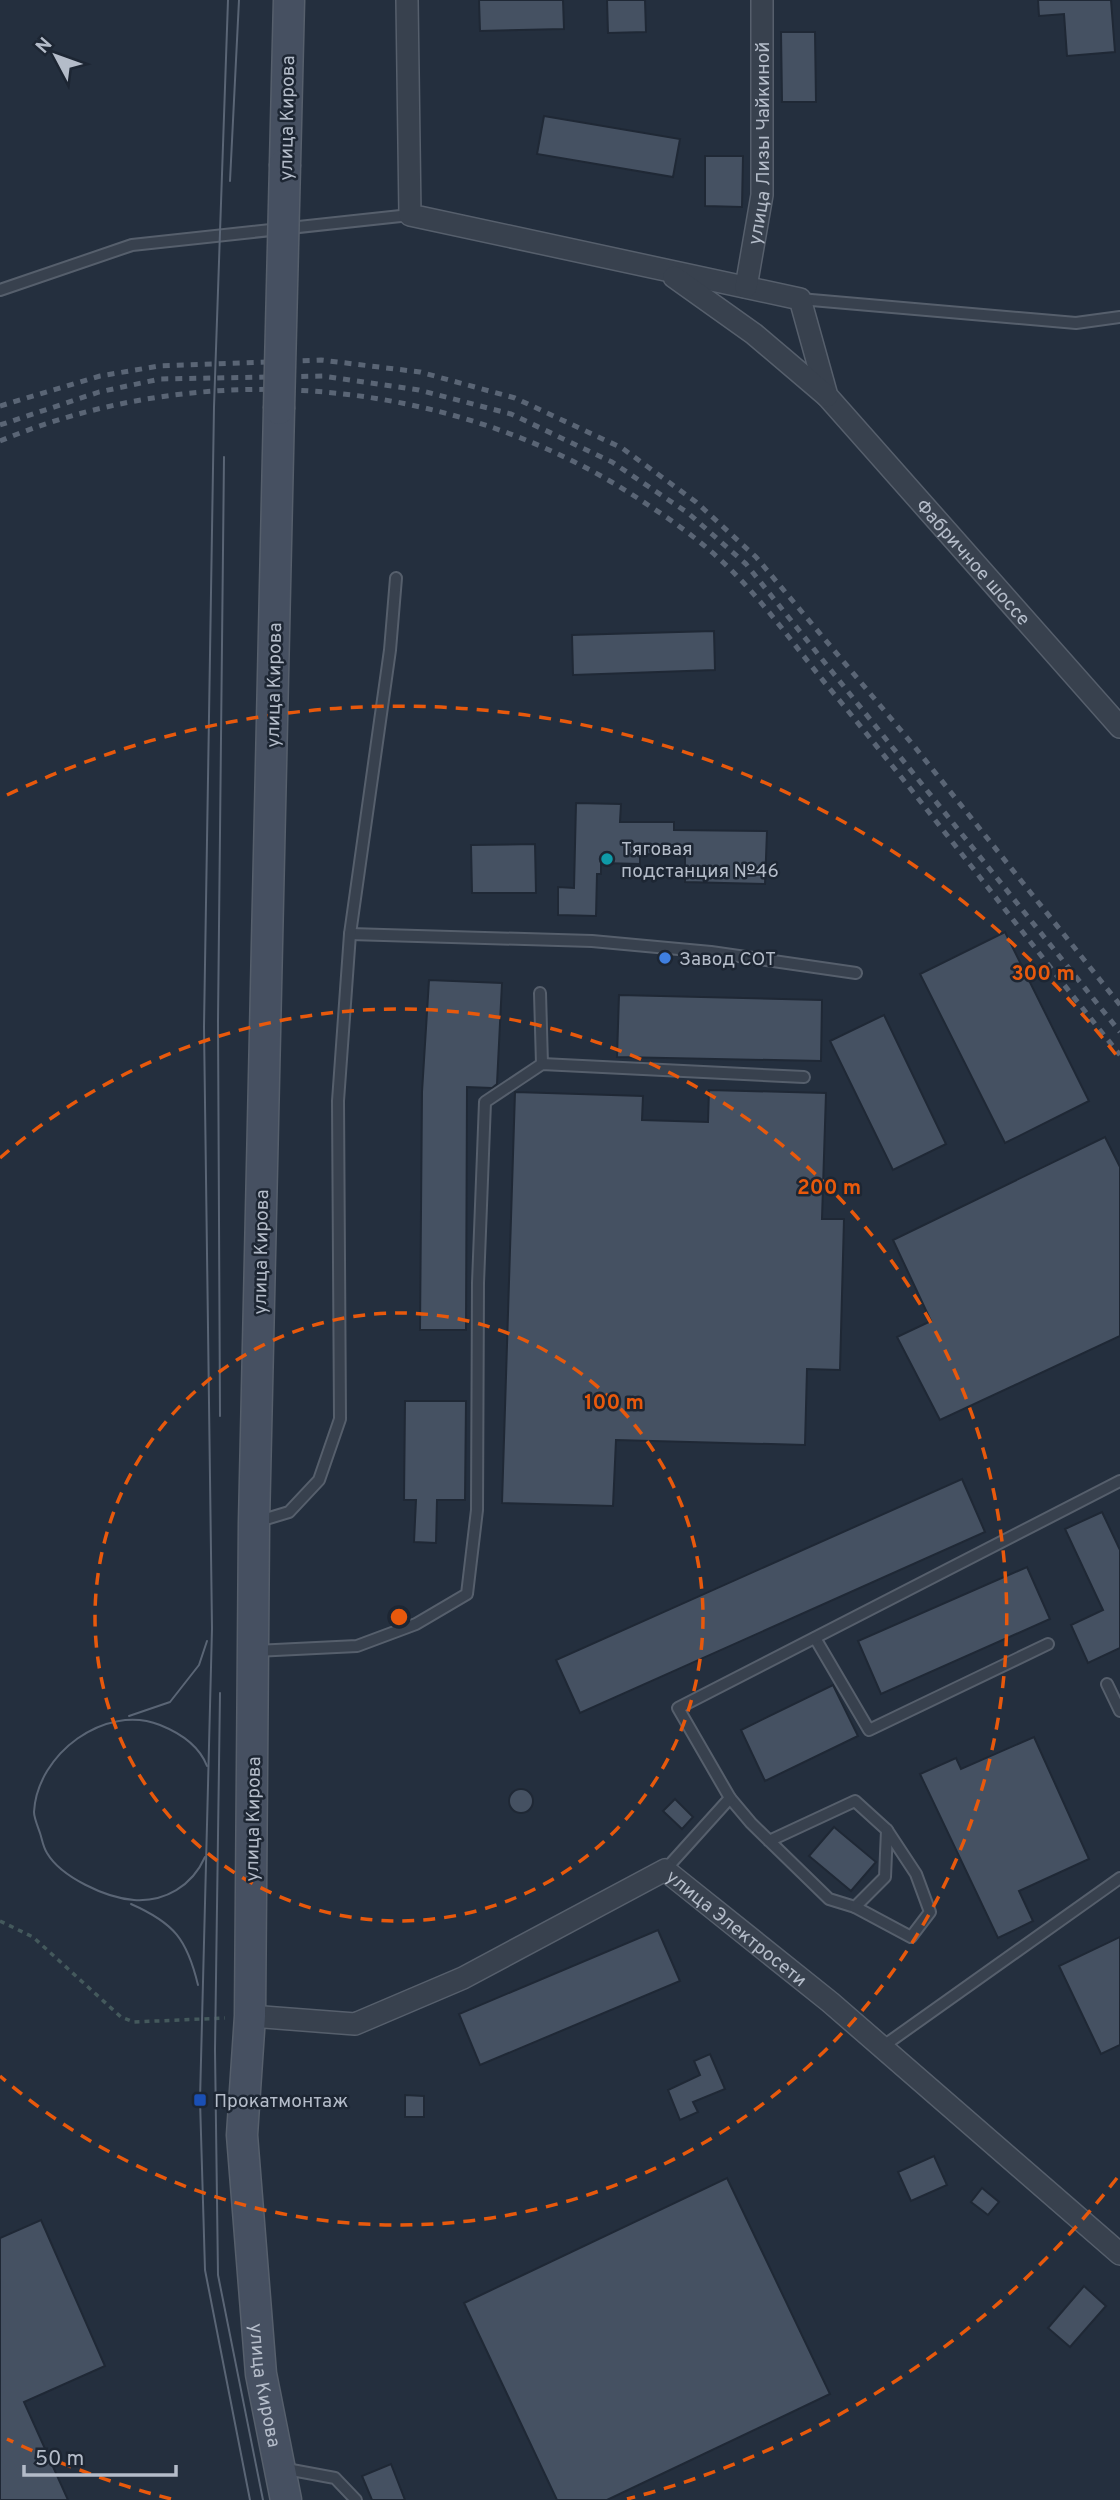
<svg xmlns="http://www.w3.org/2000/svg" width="1120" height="2500" viewBox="0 0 1120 2500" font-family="Overpass,sans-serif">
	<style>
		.building { fill: #455162; stroke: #1f2835; stroke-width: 2 }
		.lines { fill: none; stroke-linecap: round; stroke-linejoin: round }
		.lane-casing { stroke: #565f6c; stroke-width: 14 }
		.street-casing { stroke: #565f6c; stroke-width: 24 }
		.secondary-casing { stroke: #565f6c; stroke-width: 33 }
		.path { stroke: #44595c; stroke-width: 3.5; stroke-dasharray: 5 5; stroke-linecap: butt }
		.lane { stroke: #38414e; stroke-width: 10 }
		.street { stroke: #38414e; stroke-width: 21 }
		.secondary { stroke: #465061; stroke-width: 30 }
		.tram { stroke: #5a6575; stroke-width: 2 }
		.rail { stroke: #5a6575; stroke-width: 5; stroke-dasharray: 7 7; stroke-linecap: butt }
		.secondary-bridge-casing { stroke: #565f6c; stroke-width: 33; stroke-linecap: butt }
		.secondary-bridge { stroke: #465061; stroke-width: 30 }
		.ring { fill: none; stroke: #e8590c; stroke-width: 3.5; stroke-dasharray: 12 9 }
		.culture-dot { fill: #0f9aa8; stroke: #1d2633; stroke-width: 2.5 }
		.shop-dot { fill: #3f7fe0; stroke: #1d2633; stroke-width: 2.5 }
		.transit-dot { fill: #1a4fb4; stroke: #1d2633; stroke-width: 2.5 }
		.labels { text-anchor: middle; stroke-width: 5; stroke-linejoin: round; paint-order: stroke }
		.street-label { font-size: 19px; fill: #b4bcc9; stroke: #1d2633 }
		.poi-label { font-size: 19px; fill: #b4bcc9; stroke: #1d2633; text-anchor: start }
		.centre { fill: #e8590c; stroke: #1d2633; stroke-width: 3.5 }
		.ring-label { font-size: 21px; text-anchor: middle; font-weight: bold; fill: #e8590c; stroke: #1d2633; stroke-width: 5; stroke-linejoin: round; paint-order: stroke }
	</style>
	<rect width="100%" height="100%" fill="#242f3e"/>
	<g class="building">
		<polygon points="479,0 563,0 564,29 480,31"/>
		<polygon points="607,0 645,0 646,32 608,33"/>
		<polygon points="1038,0 1111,0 1115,52 1067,56 1064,14 1039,16"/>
		<polygon points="781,32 815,32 816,102 782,102"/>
		<polygon points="544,116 680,139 673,177 537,154"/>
		<polygon points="705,156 743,156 742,207 705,206"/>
		<polygon points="714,631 715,670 573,675 572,635"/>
		<polygon points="576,803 621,804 620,822 674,822 674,830 767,831 765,884 685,882 685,855 640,854 640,864 601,863 601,874 597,874 596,916 558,915 558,887 574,888"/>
		<polygon points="535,844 536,893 472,893 471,845"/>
		<polygon points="1005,932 1089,1101 1005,1143 920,974"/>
		<polygon points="429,980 502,983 497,1084 492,1088 467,1087 466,1330 420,1330 422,1092"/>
		<polygon points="619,995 822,1000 821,1061 617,1057"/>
		<polygon points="884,1015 946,1144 893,1170 830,1041"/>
		<polygon points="709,1090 826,1093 822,1219 844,1219 840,1370 807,1369 805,1445 616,1440 613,1506 502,1503 515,1092 643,1096 642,1120 708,1122"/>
		<polygon points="1105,1137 1120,1167 1120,1336 940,1420 897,1337 931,1321 893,1240"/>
		<polygon points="405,1401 466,1401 465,1500 437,1500 436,1543 414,1542 416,1500 404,1500"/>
		<polygon points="962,1479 985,1532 580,1713 556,1660"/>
		<polygon points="1102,1512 1120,1550 1120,1648 1088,1663 1071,1625 1103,1610 1065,1529"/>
		<polygon points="1027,1567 1050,1619 881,1694 858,1641"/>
		<polygon points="833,1685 858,1736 765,1781 741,1730"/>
		<polygon points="1034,1737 1089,1859 1019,1891 1033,1921 998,1938 920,1774 956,1758 961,1769"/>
		<circle cx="521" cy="1801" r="12"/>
		<polygon points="675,1799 693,1817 682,1829 663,1811"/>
		<polygon points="834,1827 876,1862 851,1891 809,1856"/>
		<polygon points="658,1930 680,1981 480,2065 459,2014"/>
		<polygon points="1120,1937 1120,2045 1101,2054 1059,1966"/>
		<polygon points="710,2054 725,2089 693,2102 698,2112 680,2120 668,2090 700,2075 694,2061"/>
		<polygon points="405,2095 424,2096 424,2117 405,2117"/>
		<polygon points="934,2156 947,2185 911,2201 898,2172"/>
		<polygon points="727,2178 830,2394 607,2500 557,2500 464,2303"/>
		<polygon points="982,2188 999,2202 988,2215 971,2202"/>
		<polygon points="41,2220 105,2366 24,2402 68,2500 0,2500 0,2238"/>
		<polygon points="1084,2286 1106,2306 1070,2347 1048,2328"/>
		<polygon points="391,2464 405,2500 372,2500 362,2476"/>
	</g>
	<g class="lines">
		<g class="lane-casing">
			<g id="lane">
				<polyline points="0,290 132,245 410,215"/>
				<polyline points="800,299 1076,323 1120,317"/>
				<polyline points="350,934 592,941 711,952 856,973"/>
				<polyline points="540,993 542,1064"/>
				<polyline points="256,1522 289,1512 319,1480 340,1419 338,1101 350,934 390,650 396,578"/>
				<polyline points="815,1638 869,1730 1048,1644"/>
				<polyline points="255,1651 357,1646 416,1624 467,1594 477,1510 478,1283 485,1102 542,1064 804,1077"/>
				<polyline points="1107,1684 1120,1711"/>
				<polyline points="730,1798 751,1823 829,1899 855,1907 885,1877 887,1830 855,1801 769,1841"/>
				<polyline points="665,1870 730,1798 678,1708 1120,1481"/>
				<polyline points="855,1907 911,1937 930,1912 916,1874 887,1830"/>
				<polyline points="882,2047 1120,1878"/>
				<polyline points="281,2468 335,2478 356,2500"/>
			</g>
		</g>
		<g class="street-casing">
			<g id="street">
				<path id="s1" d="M407 0 410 215 800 299 827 396 1120 727"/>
				<polyline points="674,277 754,334 827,396"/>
				<path id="s2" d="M746 287 762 195V0"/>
				<path id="s3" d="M250 2016 355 2024 463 1978 665 1870 830 2002 1120 2254"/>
			</g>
		</g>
		<g class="secondary-casing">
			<g id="secondary">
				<polyline points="285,164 289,0"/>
				<path id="s4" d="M279 409 254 1523 250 2016 242 2135 261 2374 286 2500"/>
			</g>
		</g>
		<polyline class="path" points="0,1921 33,1937 121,2017 134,2022 225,2018"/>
		<use href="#lane" class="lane"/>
		<use href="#street" class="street"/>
		<use href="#secondary" class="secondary"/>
		<g class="tram">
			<polyline points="228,0 214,407 204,1027 212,1628 200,2100 205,2270 250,2500"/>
			<polyline points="230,181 239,0"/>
			<polyline points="220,1416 218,1021 224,457"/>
			<polyline points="220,1693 215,2050 218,2275 263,2500"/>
			<polyline points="129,1716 170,1702 199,1665 207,1641"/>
			<path d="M205 1857C192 1886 165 1902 134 1900 106 1898 61 1877 47 1853 43 1847 42 1839 40 1833 38 1827 34 1818 34 1812 37 1754 105 1703 160 1725 180 1733 199 1745 207 1766"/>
			<path d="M131 1904C174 1923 187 1939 198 1985"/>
		</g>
		<g class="rail">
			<polyline points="0,406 100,376 159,366 321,360 420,372 515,398 622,448 696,502 756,557 914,746 1120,1005"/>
			<polyline points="0,425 99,392 160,379 323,376 419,390 511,414 612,462 688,513 746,564 1120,1032"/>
			<path d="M0 441C209 354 461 378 648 505 679 525 710 548 736 575 772 612 802 656 835 695 932 813 1024 936 1120 1055"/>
		</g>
		<g class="secondary-bridge-casing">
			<polyline id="secondary-bridge" points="279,409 285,164"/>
		</g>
		<use href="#secondary-bridge" class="secondary-bridge"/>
	</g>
	<g class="ring">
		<circle cx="399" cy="1617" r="304"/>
		<path d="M0 1158A608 608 0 1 1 0 2076"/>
		<path d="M1117 2178A911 911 0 0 1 627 2499M171 2499A911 911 0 0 1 7 2439M7 795A911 911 0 0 1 1117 1056"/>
	</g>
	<circle class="culture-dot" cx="607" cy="859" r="7"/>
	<circle class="shop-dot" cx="665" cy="958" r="7"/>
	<rect class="transit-dot" x="193" y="2093" width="14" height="14" rx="3.5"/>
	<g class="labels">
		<g class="street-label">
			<text transform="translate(286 118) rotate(-89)" y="7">улица Кирова</text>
			<text dy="7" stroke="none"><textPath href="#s2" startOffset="145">улица Лизы Чайкиной</textPath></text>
			<text dy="7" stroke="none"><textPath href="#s1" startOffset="936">Фабричное шоссе</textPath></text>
			<text transform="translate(273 685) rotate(-89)" y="7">улица Кирова</text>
			<text transform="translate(260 1252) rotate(-89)" y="7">улица Кирова</text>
			<text transform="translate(252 1819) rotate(-89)" y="7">улица Кирова</text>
			<text dy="7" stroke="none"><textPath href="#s3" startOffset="544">улица Электросети</textPath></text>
			<text dy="7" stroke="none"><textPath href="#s4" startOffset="1978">улица Кирова</textPath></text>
		</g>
		<g class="poi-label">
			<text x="621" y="855">Тяговая<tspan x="621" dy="22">подстанция №46</tspan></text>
			<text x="679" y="965">Завод СОТ</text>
			<text x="214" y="2107">Прокатмонтаж</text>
		</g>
	</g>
	<circle cx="399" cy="1617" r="10" class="centre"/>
	<g class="ring-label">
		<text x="1043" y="980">300 m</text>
		<text x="829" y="1194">200 m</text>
		<text x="614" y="1409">100 m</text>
	</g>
	<g transform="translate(56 56) rotate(311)" stroke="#1d2633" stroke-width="5" paint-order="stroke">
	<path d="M0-5L12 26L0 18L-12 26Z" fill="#b4bcc9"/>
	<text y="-10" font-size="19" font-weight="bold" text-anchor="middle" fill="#b4bcc9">N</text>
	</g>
	<path d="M24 2465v10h152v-10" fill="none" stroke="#b4bcc9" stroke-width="3.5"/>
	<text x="35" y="2465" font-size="21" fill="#b4bcc9" stroke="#1d2633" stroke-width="5" paint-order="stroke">50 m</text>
</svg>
